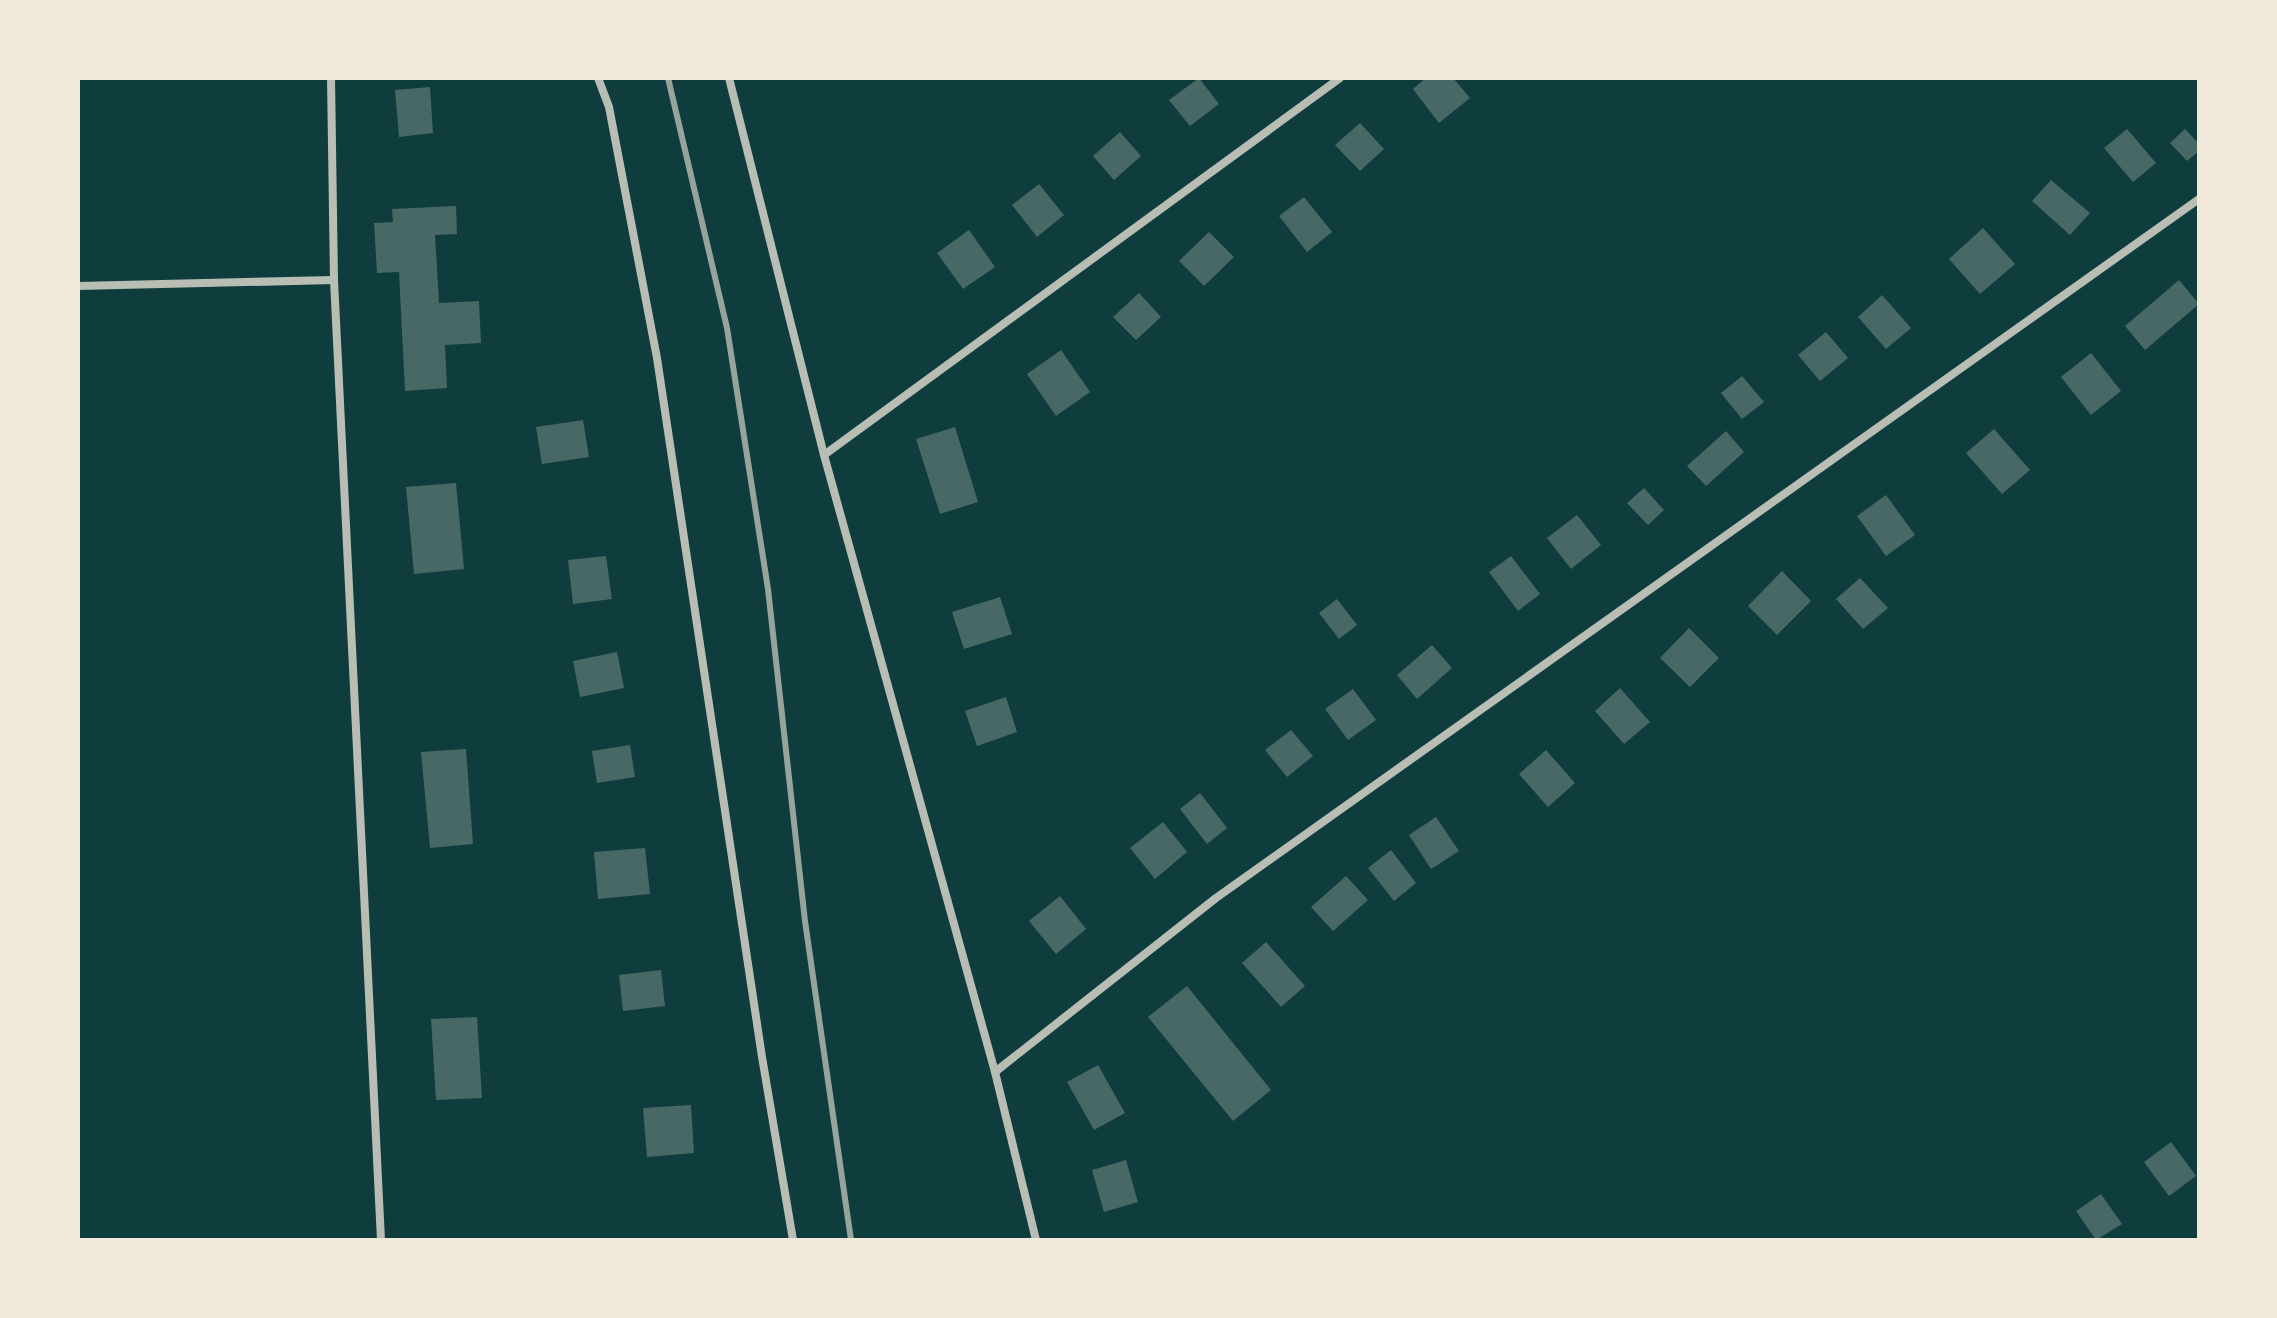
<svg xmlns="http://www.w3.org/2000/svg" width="2277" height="1318" viewBox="0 0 2277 1318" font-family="'Golos Text',sans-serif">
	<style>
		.building { fill: #486865 }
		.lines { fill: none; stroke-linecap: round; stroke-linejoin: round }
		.minor { stroke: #b8beb3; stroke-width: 8 }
		.rail { stroke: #97a49c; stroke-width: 6 }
	</style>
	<rect width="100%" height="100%" fill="#0f3d3e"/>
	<g class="building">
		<polygon points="1199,78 1219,104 1190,126 1169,100"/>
		<polygon points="1426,78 1453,78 1470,98 1439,123 1413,89"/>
		<polygon points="430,87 433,133 399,137 395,90"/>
		<polygon points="1360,123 1384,149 1360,171 1335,145"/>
		<polygon points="2127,129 2156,163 2133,182 2104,148"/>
		<polygon points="2185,129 2199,144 2199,151 2187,161 2170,143"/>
		<polygon points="1120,132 1141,156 1114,180 1093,156"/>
		<polygon points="2051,180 2090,213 2070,235 2032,201"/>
		<polygon points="1039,184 1064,215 1037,237 1012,205"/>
		<polygon points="1304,197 1332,232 1307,252 1279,216"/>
		<polygon points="456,206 457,234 435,235 439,303 479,301 481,343 445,345 447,388 405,391 399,272 377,273 374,223 393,222 392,209"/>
		<polygon points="1983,228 2015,264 1980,294 1949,259"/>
		<polygon points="969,230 995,267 963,289 937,253"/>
		<polygon points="1209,232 1234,257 1204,286 1179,261"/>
		<polygon points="2179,280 2199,304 2145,350 2125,326"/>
		<polygon points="1139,293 1161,317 1136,340 1113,317"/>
		<polygon points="1882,295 1911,328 1886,349 1858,317"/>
		<polygon points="1826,332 1848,358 1820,381 1798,355"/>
		<polygon points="1061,350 1090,392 1056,416 1027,374"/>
		<polygon points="2091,353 2121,391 2091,415 2061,377"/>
		<polygon points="1742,376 1764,402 1742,419 1721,393"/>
		<polygon points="583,420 589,457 542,464 536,427"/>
		<polygon points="955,427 978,502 940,514 916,439"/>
		<polygon points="1994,429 2030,470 2002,494 1966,453"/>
		<polygon points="1726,431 1744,452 1706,486 1687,466"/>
		<polygon points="456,483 464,569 414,574 406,487"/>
		<polygon points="1644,488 1664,510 1648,525 1627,503"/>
		<polygon points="1886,495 1915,535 1886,556 1857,516"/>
		<polygon points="1577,515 1601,545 1571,569 1547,538"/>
		<polygon points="606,556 612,599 573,604 568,560"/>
		<polygon points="1511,556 1540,594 1518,611 1489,572"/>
		<polygon points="1782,571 1811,601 1777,635 1748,606"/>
		<polygon points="1860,578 1888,608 1863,629 1836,599"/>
		<polygon points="1000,597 1012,634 964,649 952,612"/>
		<polygon points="1337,599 1357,625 1339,639 1319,613"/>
		<polygon points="1689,628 1719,658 1690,687 1660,658"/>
		<polygon points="1432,645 1452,668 1417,699 1397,675"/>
		<polygon points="617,652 624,688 580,697 573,661"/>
		<polygon points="1620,688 1650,722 1624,744 1595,711"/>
		<polygon points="1353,689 1376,720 1348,740 1325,709"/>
		<polygon points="1006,697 1017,732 977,746 965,711"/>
		<polygon points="1291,730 1313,756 1287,777 1265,750"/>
		<polygon points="630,745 635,777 597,783 592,751"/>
		<polygon points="466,749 473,844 430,848 421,752"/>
		<polygon points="1546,750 1575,783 1548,807 1519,774"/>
		<polygon points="1200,793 1227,828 1207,844 1180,809"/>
		<polygon points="1436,817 1459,851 1431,869 1409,835"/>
		<polygon points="1163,822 1187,852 1155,879 1130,848"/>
		<polygon points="645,848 650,894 598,899 594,852"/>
		<polygon points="1391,850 1416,883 1394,901 1368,868"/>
		<polygon points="1346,876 1368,900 1333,931 1311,907"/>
		<polygon points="1060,896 1086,929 1056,954 1029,921"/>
		<polygon points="1266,942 1305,986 1281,1007 1242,963"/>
		<polygon points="661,970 665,1006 623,1011 619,975"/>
		<polygon points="1187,986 1271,1090 1233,1121 1148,1017"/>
		<polygon points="477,1017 482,1098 436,1100 431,1019"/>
		<polygon points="1098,1065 1125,1113 1094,1130 1067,1082"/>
		<polygon points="691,1105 694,1153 647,1157 643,1108"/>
		<polygon points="2171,1142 2196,1176 2169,1196 2144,1162"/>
		<polygon points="1126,1160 1138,1202 1104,1212 1092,1170"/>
		<polygon points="2101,1194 2122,1224 2096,1240 2076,1211"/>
	</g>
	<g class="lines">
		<g class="minor">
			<polyline points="331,78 334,280 381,1240"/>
			<polyline points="598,78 609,107 657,358 762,1057 793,1240"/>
			<polyline points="729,78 824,455 995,1072 1036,1240"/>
			<polyline points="78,286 334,280"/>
			<polyline points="824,455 1340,78"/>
			<polyline points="995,1072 1216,898 2199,199"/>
		</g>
		<polyline class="rail" points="668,78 727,328 768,589 805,921 851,1240"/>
	</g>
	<rect width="2277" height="1318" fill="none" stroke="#f1e9da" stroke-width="160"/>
</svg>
